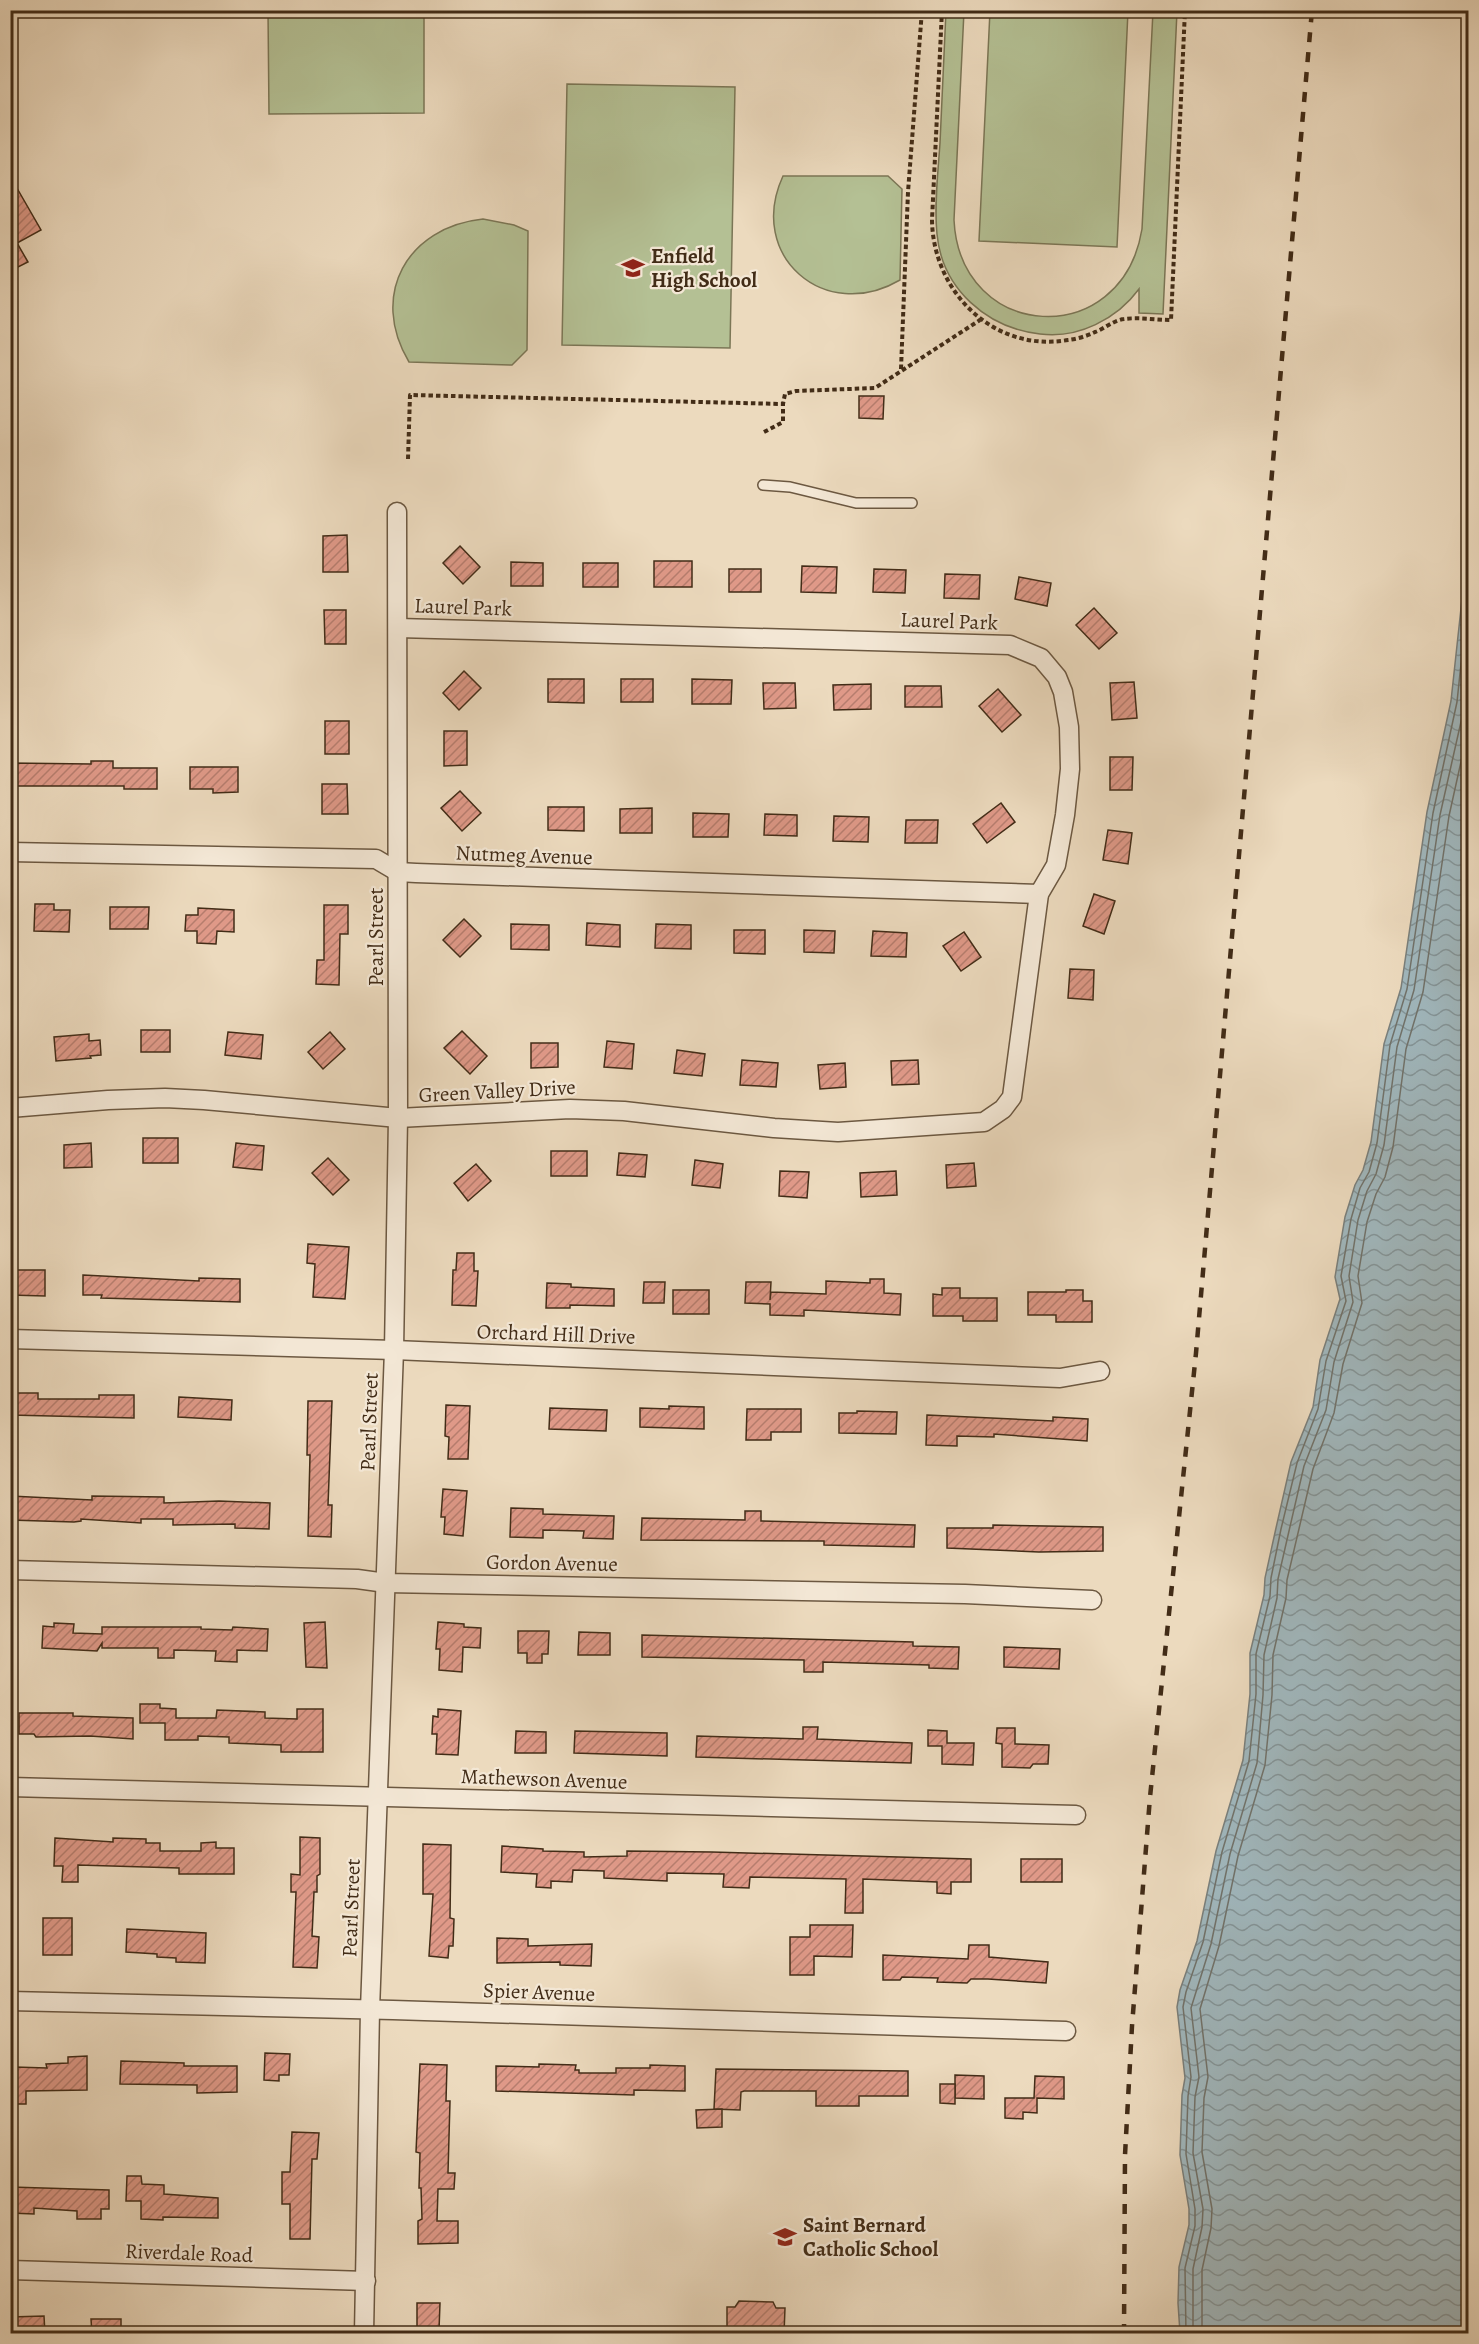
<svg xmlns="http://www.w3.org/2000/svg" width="1479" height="2344" viewBox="0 0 1479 2344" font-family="Alegreya,serif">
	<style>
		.park { fill: #b4c094; stroke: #7b7656; stroke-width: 1.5 }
		.water { fill: url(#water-waves); stroke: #7a7f7b; stroke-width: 1.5 }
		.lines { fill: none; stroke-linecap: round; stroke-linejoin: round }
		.shore { stroke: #71726a; stroke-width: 1.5 }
		.building { fill: url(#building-hatch); stroke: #422c17; stroke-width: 1.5 }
		.service-casing { stroke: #6c5841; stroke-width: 12 }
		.minor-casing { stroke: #6c5841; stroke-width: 21 }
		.path { stroke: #422c17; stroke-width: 4; stroke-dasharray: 4.5 3; stroke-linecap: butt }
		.service { stroke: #f3e7d5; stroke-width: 9 }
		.minor { stroke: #f3e7d5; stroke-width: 18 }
		.rail { stroke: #422c17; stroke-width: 4.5; stroke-dasharray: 10 10; stroke-linecap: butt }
		.labels { text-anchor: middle; stroke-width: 4.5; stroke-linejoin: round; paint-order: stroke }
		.poi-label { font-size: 21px; font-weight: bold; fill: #422c17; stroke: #f3e7d5; text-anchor: start }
		.street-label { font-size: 21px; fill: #422c17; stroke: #f3e7d5 }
	</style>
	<defs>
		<pattern id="water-waves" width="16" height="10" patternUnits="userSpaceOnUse" patternTransform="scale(1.5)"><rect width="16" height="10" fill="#a0b7bd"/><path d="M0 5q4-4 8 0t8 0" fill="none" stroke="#849599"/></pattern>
		<pattern id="building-hatch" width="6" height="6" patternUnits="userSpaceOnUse" patternTransform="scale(1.5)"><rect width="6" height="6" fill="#df9988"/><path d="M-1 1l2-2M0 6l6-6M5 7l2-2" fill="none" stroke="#b67d6e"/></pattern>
	</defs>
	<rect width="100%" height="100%" fill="#ecdabe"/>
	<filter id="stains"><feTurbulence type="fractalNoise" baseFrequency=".00333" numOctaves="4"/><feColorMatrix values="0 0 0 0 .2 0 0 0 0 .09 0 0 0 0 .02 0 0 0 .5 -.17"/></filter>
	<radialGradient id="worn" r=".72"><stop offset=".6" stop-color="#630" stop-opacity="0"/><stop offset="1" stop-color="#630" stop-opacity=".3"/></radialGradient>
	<g class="park">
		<polygon points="268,11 424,11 424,113 269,114"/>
		<path d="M946 11H964L954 220C960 342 1122 352 1142 229L1153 11H1177L1163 314 1139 313V289C1117 319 1078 339 1040 334 987 328 942 289 937 234 934 205 938 173 940 143 942 99 944 55 946 11Z"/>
		<polygon points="990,11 1128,11 1117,247 979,241"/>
		<polygon points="567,84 735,87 730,348 562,345"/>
		<path d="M783 176H888L902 189 900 280C825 324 746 256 783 176Z"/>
		<path d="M483 219 514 225 528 231 527 350 512 365 409 362C369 295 407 227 483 219Z"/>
	</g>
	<polygon class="water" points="1468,572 1468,2333 1180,2333 1178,2303 1179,2267 1189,2225 1189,2209 1180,2155 1182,2095 1185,2078 1177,2007 1180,1990 1197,1941 1216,1851 1243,1760 1250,1694 1250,1653 1264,1595 1265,1578 1276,1528 1291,1462 1313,1407 1320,1360 1340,1299 1335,1277 1345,1217 1355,1185 1363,1170 1371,1142 1384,1044 1401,988 1427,812 1451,701 1462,599"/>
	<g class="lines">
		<g class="shore">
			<polyline points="1186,2334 1185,2268 1195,2226 1195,2209 1186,2154 1188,2096 1191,2077 1183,2007 1186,1992 1203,1942 1222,1852 1249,1761 1256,1694 1256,1654 1270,1596 1271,1578 1281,1529 1297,1463 1318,1409 1326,1361 1346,1301 1341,1276 1351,1219 1360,1188 1369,1172 1377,1143 1390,1045 1407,989 1433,813 1457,702 1468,597"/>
			<polyline points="1193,2334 1193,2269 1202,2227 1203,2209 1193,2153 1195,2097 1199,2077 1191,2008 1211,1944 1230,1854 1257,1763 1263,1695 1264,1655 1277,1598 1278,1579 1289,1531 1304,1466 1326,1410 1334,1362 1353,1302 1349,1276 1358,1220 1367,1191 1376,1174 1384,1145 1397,1047 1414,990 1440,815 1465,704 1468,658"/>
			<polyline points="1202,2334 1202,2270 1211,2228 1212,2209 1202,2152 1204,2098 1208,2077 1200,2009 1219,1946 1238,1856 1265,1765 1272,1695 1273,1655 1286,1598 1287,1580 1313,1469 1334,1413 1343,1364 1362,1303 1358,1276 1367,1222 1376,1194 1385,1177 1393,1147 1406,1049 1423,992 1449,816 1468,730"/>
		</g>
	</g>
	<g class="building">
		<polygon points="10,176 41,230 17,243 28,262 10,271"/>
		<polygon points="859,396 884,396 883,419 859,418"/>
		<polygon points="347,535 348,572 323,572 323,536"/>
		<polygon points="460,546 480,567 463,584 443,563"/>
		<rect x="654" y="561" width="38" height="26"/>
		<polygon points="511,562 543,563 543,586 511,586"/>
		<rect x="583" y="563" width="35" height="24"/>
		<polygon points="802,566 837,567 836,593 801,592"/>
		<rect x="729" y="569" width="32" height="23"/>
		<polygon points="874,569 906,570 905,593 873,592"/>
		<polygon points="945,574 980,575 979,599 944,598"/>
		<polygon points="1019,577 1051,583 1047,606 1015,599"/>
		<polygon points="1094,608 1117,633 1099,649 1076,625"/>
		<polygon points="324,610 346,610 346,644 325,644"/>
		<polygon points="464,671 481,688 459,710 443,693"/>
		<polygon points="548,679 584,679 584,703 548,702"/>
		<rect x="621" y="679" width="32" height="23"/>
		<polygon points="692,679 732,680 731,704 692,704"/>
		<polygon points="1134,682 1137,718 1112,720 1110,683"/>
		<polygon points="763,683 795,683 796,708 764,709"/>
		<polygon points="871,684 871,709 834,710 833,685"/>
		<polygon points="905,686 941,686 942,707 905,707"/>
		<polygon points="998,689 1021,715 1002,732 979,706"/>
		<rect x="325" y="721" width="24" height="33"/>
		<polygon points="444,731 467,731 467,765 444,766"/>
		<polygon points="1110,757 1133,757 1132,790 1110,790"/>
		<polygon points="91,761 113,761 113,768 157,768 157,789 124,789 124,786 10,786 10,763 91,764"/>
		<polygon points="190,767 238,767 238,792 213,793 213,789 190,789"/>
		<polygon points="322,784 347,784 348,814 322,814"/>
		<polygon points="460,791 481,813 462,831 441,808"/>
		<polygon points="1001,803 1015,822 987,843 973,824"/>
		<polygon points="548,807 584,807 584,831 548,830"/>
		<polygon points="652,808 652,833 620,833 620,809"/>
		<polygon points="693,813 729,814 728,837 693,837"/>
		<polygon points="765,814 797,815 797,836 764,835"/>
		<polygon points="834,816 869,817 868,842 833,841"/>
		<polygon points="906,820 938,820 937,843 905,843"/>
		<polygon points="1108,830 1132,833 1128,864 1103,860"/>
		<polygon points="1094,894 1115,901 1104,934 1083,926"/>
		<polygon points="35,904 54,904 54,910 70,910 69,932 34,931"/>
		<polygon points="324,905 348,905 348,934 340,934 339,985 316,984 317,960 324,960"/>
		<polygon points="110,907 149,907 148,929 110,929"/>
		<polygon points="198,908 234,910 234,932 217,931 216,944 197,943 197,931 185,931 186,915 198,915"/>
		<polygon points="464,919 481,936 460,957 443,940"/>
		<polygon points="587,923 620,925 620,947 586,945"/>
		<polygon points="511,924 549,925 549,950 511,949"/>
		<polygon points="656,924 691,925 691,949 655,948"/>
		<polygon points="734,930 765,930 765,954 734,953"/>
		<polygon points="804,930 835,931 834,953 804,952"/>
		<polygon points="873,931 907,933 906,957 871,956"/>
		<polygon points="964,932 981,957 961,971 943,946"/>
		<polygon points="1070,969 1094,970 1093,1000 1068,998"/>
		<rect x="141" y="1030" width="29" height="22"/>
		<polygon points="462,1031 487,1056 470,1074 444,1048"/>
		<polygon points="228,1032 263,1035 261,1059 225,1055"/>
		<polygon points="330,1032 345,1049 323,1069 308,1052"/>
		<polygon points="89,1034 89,1041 100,1040 101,1055 90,1056 91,1058 56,1061 54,1037"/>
		<polygon points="607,1041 634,1044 632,1069 604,1067"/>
		<polygon points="531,1043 558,1043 558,1067 531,1068"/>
		<polygon points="677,1050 705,1054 702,1076 674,1073"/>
		<polygon points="742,1060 778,1063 776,1087 740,1085"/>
		<polygon points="918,1060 919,1084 892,1085 891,1061"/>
		<polygon points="845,1063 846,1087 820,1089 818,1065"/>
		<rect x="143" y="1138" width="35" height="25"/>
		<polygon points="91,1143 92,1167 64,1168 64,1145"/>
		<polygon points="236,1143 264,1146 262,1170 233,1167"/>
		<rect x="551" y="1151" width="36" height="25"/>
		<polygon points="619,1153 647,1155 645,1177 617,1175"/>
		<polygon points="328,1158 349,1180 333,1195 312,1173"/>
		<polygon points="695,1160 723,1164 720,1188 692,1185"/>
		<polygon points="974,1163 976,1186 947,1188 946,1165"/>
		<polygon points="476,1164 491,1181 468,1201 454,1183"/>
		<polygon points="780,1171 809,1172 807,1198 779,1196"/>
		<polygon points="896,1171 897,1195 861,1197 860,1173"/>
		<polygon points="308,1244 349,1247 345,1299 313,1297 315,1264 307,1263"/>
		<polygon points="457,1253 474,1253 474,1271 478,1271 476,1306 452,1305 453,1270 456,1270"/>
		<polygon points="10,1270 45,1270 45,1296 10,1295"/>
		<polygon points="83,1275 199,1281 199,1278 240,1279 240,1302 101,1298 102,1295 83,1295"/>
		<polygon points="870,1279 884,1279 884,1293 901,1294 900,1315 804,1310 804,1316 770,1315 770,1304 745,1303 746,1282 771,1282 770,1300 771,1292 826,1294 826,1281 870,1283"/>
		<polygon points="644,1282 665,1282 664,1303 643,1303"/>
		<polygon points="547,1283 571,1284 571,1287 614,1289 614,1306 570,1305 570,1308 546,1308"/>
		<polygon points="942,1288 960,1288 960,1298 997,1298 997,1321 963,1321 963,1316 933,1316 933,1294 942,1295"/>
		<rect x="673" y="1290" width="36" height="24"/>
		<polygon points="1066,1290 1083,1290 1083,1301 1092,1301 1092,1322 1056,1322 1056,1315 1028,1315 1028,1292 1066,1292"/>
		<polygon points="10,1393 38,1393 38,1399 99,1399 99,1395 134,1395 134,1418 10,1415"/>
		<polygon points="179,1397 232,1400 231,1420 178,1417"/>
		<polygon points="308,1401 332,1401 328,1505 332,1505 331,1537 308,1536 310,1455 307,1455"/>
		<polygon points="446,1405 470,1406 468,1459 448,1459 449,1437 445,1436"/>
		<polygon points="669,1406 704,1407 704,1429 640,1427 640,1408 669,1409"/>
		<polygon points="550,1408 607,1410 606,1431 549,1429"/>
		<polygon points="747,1409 801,1409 801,1432 771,1432 771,1440 746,1440"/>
		<polygon points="857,1411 897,1412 896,1434 839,1433 839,1413 857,1413"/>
		<polygon points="927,1415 1053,1421 1053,1417 1088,1419 1087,1441 994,1434 994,1437 957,1436 957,1446 926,1445"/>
		<polygon points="443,1489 467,1491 463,1536 444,1534 445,1517 441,1517"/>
		<polygon points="10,1496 92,1500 92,1496 164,1497 164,1503 219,1501 270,1503 269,1529 235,1528 235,1524 173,1525 173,1519 141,1519 141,1523 81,1519 81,1521 74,1522 10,1520"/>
		<polygon points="511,1508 543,1509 543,1514 614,1516 613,1539 583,1538 584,1531 543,1530 543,1538 510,1537"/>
		<polygon points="745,1511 761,1511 761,1521 915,1525 914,1547 824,1545 824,1541 641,1540 642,1518 745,1520"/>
		<polygon points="993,1525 1103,1527 1103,1551 1039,1552 947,1548 947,1528 993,1528"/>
		<polygon points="325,1622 327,1668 306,1667 304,1623"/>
		<polygon points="438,1622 464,1624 464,1627 481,1628 480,1648 463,1647 462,1672 439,1670 440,1649 436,1649"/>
		<polygon points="54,1623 74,1624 73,1633 102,1634 102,1627 201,1627 201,1629 232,1630 233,1627 268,1629 267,1651 237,1650 237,1662 215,1661 216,1651 174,1650 174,1658 158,1658 158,1648 102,1648 102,1643 97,1651 42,1648 43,1626 54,1627"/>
		<polygon points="518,1631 549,1631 548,1654 542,1654 542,1663 527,1663 527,1653 518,1653"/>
		<polygon points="579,1632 610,1633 610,1655 578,1655"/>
		<polygon points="642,1635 913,1642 913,1646 959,1647 958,1669 929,1668 929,1665 823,1662 823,1672 804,1672 804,1660 642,1657"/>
		<polygon points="1004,1647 1060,1649 1059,1669 1004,1667"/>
		<polygon points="140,1704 160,1704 160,1708 176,1709 176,1718 216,1718 217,1710 265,1712 265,1718 297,1719 297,1709 323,1709 323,1752 281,1752 281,1745 229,1743 229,1737 198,1736 198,1740 165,1740 165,1723 140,1723"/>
		<polygon points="438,1709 461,1711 458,1755 436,1754 437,1734 432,1734 433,1716 438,1717"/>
		<polygon points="19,1713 73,1713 73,1716 133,1718 133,1739 90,1736 36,1737 34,1734 19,1734"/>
		<polygon points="803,1727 818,1727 817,1739 912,1743 911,1763 696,1757 697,1736 803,1739"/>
		<polygon points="997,1728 1015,1728 1015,1744 1049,1745 1048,1764 1033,1764 1030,1768 1002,1767 1002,1744 996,1743"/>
		<polygon points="928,1730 947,1731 947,1743 974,1743 973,1765 942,1764 942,1746 928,1746"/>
		<polygon points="516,1731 546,1732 546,1753 515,1753"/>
		<polygon points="575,1731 667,1733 667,1756 574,1753"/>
		<polygon points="300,1837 320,1838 320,1874 317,1876 317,1892 314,1892 312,1936 319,1937 317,1968 293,1967 296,1892 291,1892 291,1874 300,1875"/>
		<polygon points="55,1838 113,1842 113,1838 146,1839 146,1843 160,1843 160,1851 201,1851 201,1843 216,1842 216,1848 234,1848 234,1874 179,1874 179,1868 78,1865 78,1882 62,1882 63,1866 54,1866"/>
		<polygon points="423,1844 451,1845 450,1918 454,1919 453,1946 449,1946 448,1958 429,1956 433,1894 423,1894"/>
		<polygon points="502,1846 543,1849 543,1851 584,1852 584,1857 627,1856 627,1851 712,1852 971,1859 971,1882 951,1882 951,1894 937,1893 937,1882 863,1879 863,1913 845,1913 846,1879 750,1877 749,1888 723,1887 724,1874 667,1873 667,1881 604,1878 604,1871 573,1870 572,1882 551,1881 551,1888 536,1887 537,1874 501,1872"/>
		<rect x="1021" y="1859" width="41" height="23"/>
		<rect x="43" y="1918" width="29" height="37"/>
		<polygon points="810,1925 853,1925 852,1957 814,1956 814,1975 790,1975 790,1937 810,1937"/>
		<polygon points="127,1929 206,1933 205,1963 176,1962 176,1958 157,1957 157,1954 126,1952"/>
		<polygon points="497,1938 528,1939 528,1946 592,1944 591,1966 560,1965 560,1962 497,1963"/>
		<polygon points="969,1945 989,1945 989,1957 1048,1962 1046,1983 988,1979 971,1979 967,1983 937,1982 938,1978 902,1977 900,1980 883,1980 883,1955 968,1959"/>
		<polygon points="265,2053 290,2054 289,2075 279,2075 279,2081 264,2080"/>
		<polygon points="87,2056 87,2090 26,2091 26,2104 10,2104 10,2087 14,2087 15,2067 47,2068 46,2064 68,2063 68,2057"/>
		<polygon points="121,2061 184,2063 184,2066 237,2066 237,2092 197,2093 197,2085 120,2084"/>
		<polygon points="420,2064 447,2065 446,2101 450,2101 448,2173 455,2173 454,2189 438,2189 437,2221 458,2221 458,2243 418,2244 418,2221 422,2219 421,2188 419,2188 420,2153 416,2152"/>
		<polygon points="539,2064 576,2065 575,2070 579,2070 579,2073 616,2073 616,2068 650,2068 650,2065 685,2066 685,2091 634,2090 634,2095 496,2091 496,2066 539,2067"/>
		<polygon points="716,2069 908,2071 908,2096 859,2096 859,2106 816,2106 816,2091 744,2091 741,2092 740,2110 714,2109"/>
		<polygon points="955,2075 984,2076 984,2099 955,2098"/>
		<polygon points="1035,2076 1064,2077 1064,2099 1037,2098 1037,2113 1023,2112 1023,2119 1005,2118 1005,2098 1034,2098"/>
		<polygon points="940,2084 955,2084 955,2104 940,2103"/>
		<polygon points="722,2109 722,2127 697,2128 696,2110"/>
		<polygon points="292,2132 319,2133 317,2159 312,2159 310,2239 290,2239 290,2204 282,2204 282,2172 290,2172"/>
		<polygon points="127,2176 141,2176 142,2184 164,2185 164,2194 218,2198 218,2218 163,2217 163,2220 141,2219 141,2201 126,2201"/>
		<polygon points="10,2187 109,2190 109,2209 101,2209 101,2219 77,2219 77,2211 34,2208 34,2214 10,2213"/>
		<polygon points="739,2301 773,2302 776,2308 785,2308 784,2334 727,2334 727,2307 735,2307"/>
		<polygon points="417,2303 440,2303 439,2330 417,2330"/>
		<polygon points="44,2316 45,2334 10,2332 10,2317"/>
		<polygon points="91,2319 121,2319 121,2334 92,2334"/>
	</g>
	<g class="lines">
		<g class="service-casing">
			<polyline id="service" points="763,485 790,487 856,503 912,503"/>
		</g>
		<g class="minor-casing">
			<g id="minor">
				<polyline points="10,852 376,859 398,872 416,873 1039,894"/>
				<polyline points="10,1108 108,1100 165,1098 204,1100 398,1118 570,1109 624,1111 774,1128 838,1132 984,1122 1003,1109 1012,1097 1039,894 1056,865 1065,815 1070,769 1069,727 1063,692 1057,677 1041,658 1010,645 398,628"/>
				<polyline points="10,1339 394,1350 1060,1378 1100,1371"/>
				<polyline points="10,1570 357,1579 386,1583 965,1594 1092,1600"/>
				<polyline points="10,1787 1076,1815"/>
				<polyline points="10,2001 393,2010 1066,2031"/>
				<polyline points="10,2270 366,2281"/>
				<polyline points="364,2334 370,2010 394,1350 398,1118 397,512"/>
			</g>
		</g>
		<g class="path">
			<path d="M942 10 932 220C933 292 994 353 1068 340 1077 339 1087 336 1095 332 1104 329 1114 320 1124 319 1139 317 1156 320 1171 320L1185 10"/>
			<polyline points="901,369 908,192 922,10"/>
			<polyline points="764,432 783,422 783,404"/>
			<polyline points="408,459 410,395 783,404 785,394 796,391 875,388 980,320"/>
		</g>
		<use href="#service" class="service"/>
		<use href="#minor" class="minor"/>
		<polyline class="rail" points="1124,2334 1125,2155 1132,2026 1150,1797 1196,1353 1312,10"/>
	</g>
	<defs>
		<g id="school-bare" transform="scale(1.8)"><path d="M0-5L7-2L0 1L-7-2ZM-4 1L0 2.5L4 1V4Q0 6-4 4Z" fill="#8f2418" stroke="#f3e7d5" stroke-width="2.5" paint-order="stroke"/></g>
	</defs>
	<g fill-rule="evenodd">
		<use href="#school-bare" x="633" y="268"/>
		<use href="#school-bare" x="785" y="2237"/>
	</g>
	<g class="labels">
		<g class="poi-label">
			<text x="651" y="263">Enfield<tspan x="651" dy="24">High School</tspan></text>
			<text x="803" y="2232">Saint Bernard<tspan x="803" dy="24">Catholic School</tspan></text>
		</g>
		<g class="street-label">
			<text transform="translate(463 607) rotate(2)" y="7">Laurel Park</text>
			<text transform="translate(949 621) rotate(2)" y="7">Laurel Park</text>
			<text transform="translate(524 855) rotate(2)" y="7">Nutmeg Avenue</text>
			<text transform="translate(376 937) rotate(-90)" y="7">Pearl Street</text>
			<text transform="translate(497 1091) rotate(-3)" y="7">Green Valley Drive</text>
			<text transform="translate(556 1334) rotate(2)" y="7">Orchard Hill Drive</text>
			<text transform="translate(369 1422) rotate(-88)" y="7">Pearl Street</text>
			<text transform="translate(552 1563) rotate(1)" y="7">Gordon Avenue</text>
			<text transform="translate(544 1779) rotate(2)" y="7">Mathewson Avenue</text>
			<text transform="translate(351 1908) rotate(-88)" y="7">Pearl Street</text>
			<text transform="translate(539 1992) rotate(2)" y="7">Spier Avenue</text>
			<text transform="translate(189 2253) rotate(2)" y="7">Riverdale Road</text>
		</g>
	</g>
	<rect width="1479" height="2344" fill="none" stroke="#ecdabe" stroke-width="36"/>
	<rect x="12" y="12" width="1455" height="2320" fill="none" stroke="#422c17" stroke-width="3"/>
	<rect x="18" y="18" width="1443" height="2308" fill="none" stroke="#422c17" stroke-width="1.5"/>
	<rect width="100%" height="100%" filter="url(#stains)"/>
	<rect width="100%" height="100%" fill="url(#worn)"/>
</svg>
